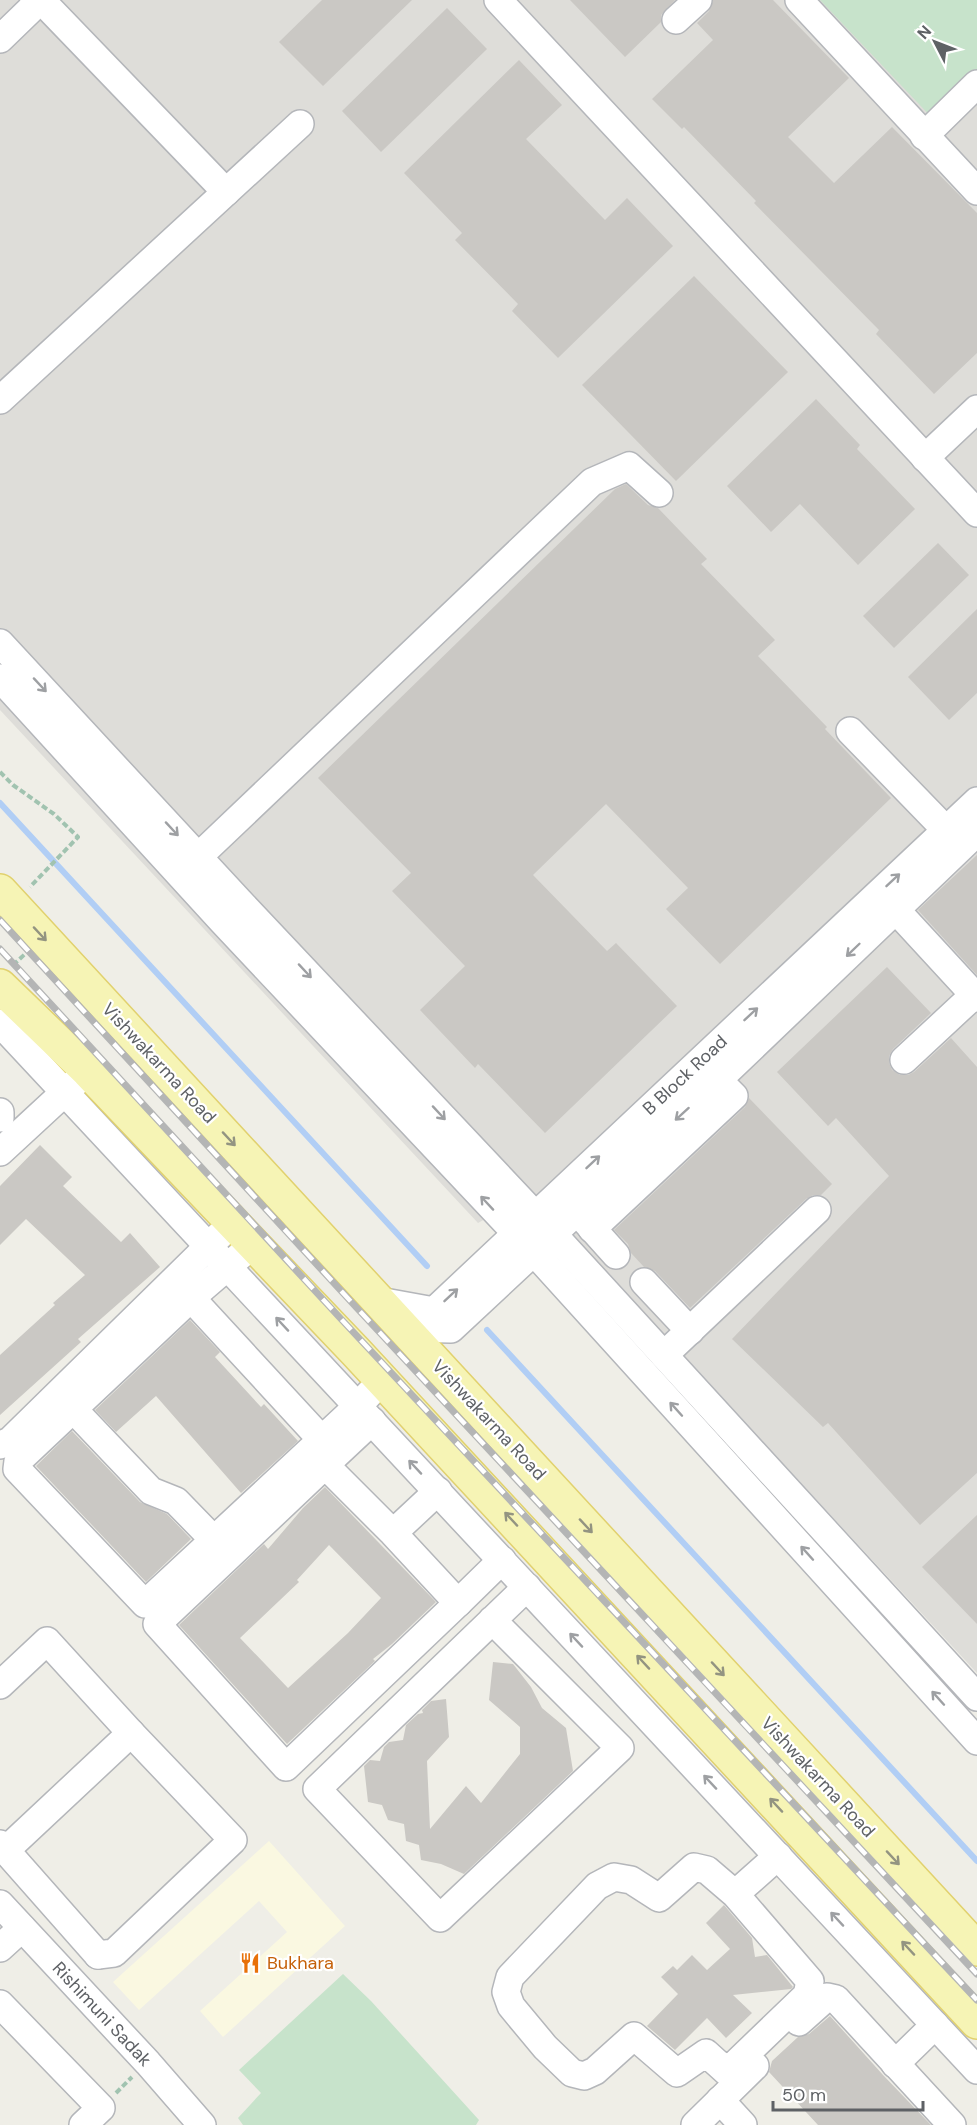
<svg xmlns="http://www.w3.org/2000/svg" width="977" height="2125" viewBox="0 0 977 2125" font-family="'DM Sans',sans-serif">
	<style>
		.commercial { fill: #faf8e1 }
		.industrial { fill: #deddd9 }
		.green { fill: #c7e3cb }
		.lines { fill: none; stroke-linecap: round; stroke-linejoin: round }
		.stream { stroke: #b1cef5; stroke-width: 6 }
		.building { fill: #cac8c4; fill-rule: evenodd }
		.minor-casing { stroke: #b4b6ba; stroke-width: 30 }
		.major-casing { stroke: #e1d16e; stroke-width: 36 }
		.path { stroke: #a1c3b0; stroke-width: 4; stroke-dasharray: 6 3; stroke-linecap: butt }
		.minor { stroke: #fff; stroke-width: 27 }
		.major { stroke: #f6f4b5; stroke-width: 33 }
		.rail-casing { stroke: #b4b5b5; stroke-width: 7 }
		.rail { stroke: #fff; stroke-width: 4.5; stroke-dasharray: 14; stroke-linecap: butt }
		.oneway { stroke: #9ea0a3 }
		.oneway2 { stroke: #939481 }
		.labels { text-anchor: middle; stroke-width: 4.5; stroke-linejoin: round; paint-order: stroke }
		.street-label { font-size: 18px; fill: #5e6165; stroke: #fff }
		.food-label { font-size: 18px; fill: #c56008; stroke: #fff; text-anchor: start }
	</style>
	<rect width="100%" height="100%" fill="#efeee7"/>
	<polygon class="commercial" points="269,1841 345,1926 223,2037 200,2011 287,1932 259,1901 139,2010 113,1982"/>
	<polygon class="industrial" points="0,0 977,0 977,1673 532,1193 478,1223 0,710"/>
	<g class="green">
		<polygon points="820,0 977,0 977,84 937,123"/>
		<polygon points="343,1974 371,2001 479,2120 476,2125 243,2125 238,2118 261,2093 239,2070"/>
	</g>
	<g class="lines">
		<g class="stream">
			<polyline points="0,803 427,1266"/>
			<polyline points="487,1330 977,1861"/>
		</g>
	</g>
	<g class="building">
		<polygon points="322,0 412,0 323,86 279,42"/>
		<polygon points="570,0 675,0 661,15 661,22 625,57"/>
		<polygon points="713,0 773,0 849,78 788,137 834,183 892,127 977,213 977,353 934,394 876,334 879,330 754,203 756,201 684,127 682,129 652,99 713,40 697,23 709,11"/>
		<polygon points="447,8 487,49 381,152 342,111"/>
		<polygon points="519,60 562,105 526,139 605,220 627,198 673,246 558,358 512,311 518,304 455,240 462,233 404,173"/>
		<polygon points="694,276 788,372 676,481 582,385"/>
		<polygon points="816,399 860,445 857,449 915,509 858,565 800,504 771,532 727,486"/>
		<polygon points="626,484 648,505 658,508 707,559 701,564 775,640 758,656 827,727 825,729 891,798 720,964 666,909 688,888 606,804 533,875 607,951 616,943 677,1006 545,1133 478,1064 475,1068 420,1010 465,966 392,891 411,873 318,778 615,489"/>
		<polygon points="938,543 969,575 894,648 863,616"/>
		<polygon points="977,609 977,693 949,720 908,677"/>
		<polygon points="977,855 977,975 918,910"/>
		<polygon points="887,967 931,1013 893,1049 889,1056 889,1063 892,1070 900,1075 908,1075 914,1072 951,1038 977,1067 977,1473 920,1525 828,1423 823,1427 732,1339 889,1176 836,1118 828,1126 777,1072"/>
		<polygon points="749,1098 832,1184 821,1195 813,1195 806,1199 690,1308 655,1271 644,1267 631,1253 628,1244 614,1230 745,1107"/>
		<polygon points="40,1145 72,1177 63,1186 121,1242 130,1233 160,1267 78,1339 81,1342 0,1415 0,1355 55,1305 53,1303 85,1275 26,1219 0,1245 0,1186"/>
		<polygon points="190,1320 220,1352 215,1357 261,1407 264,1404 298,1441 241,1493 156,1396 116,1432 95,1410"/>
		<polygon points="72,1431 140,1502 167,1514 191,1539 146,1582 36,1466"/>
		<path d="M325 1487 436 1602 392 1644 373 1659 375 1661 287 1744 179 1625 264 1544 268 1549 303 1508ZM329 1545 381 1598 348 1633 288 1688 240 1638 299 1582 297 1580Z"/>
		<polygon points="977,1515 977,1624 922,1567"/>
		<polygon points="493,1662 513,1664 531,1687 542,1708 566,1728 573,1771 464,1874 441,1864 421,1860 419,1845 406,1841 404,1824 388,1820 382,1805 368,1802 364,1766 370,1760 380,1761 384,1747 389,1742 403,1740 406,1725 418,1714 423,1713 422,1710 431,1701 446,1699 449,1737 427,1761 430,1829 466,1786 481,1803 520,1754 520,1727 489,1700"/>
		<polygon points="724,1905 752,1938 755,1957 767,1955 793,1987 791,1989 733,1995 752,2013 726,2038 707,2018 675,2050 647,2026 678,1994 661,1977 673,1966 677,1970 692,1955 707,1970 730,1949 706,1923"/>
		<polygon points="830,2016 883,2075 931,2125 818,2125 769,2072 772,2061 798,2037 809,2034"/>
	</g>
	<g class="lines">
		<g class="minor-casing">
			<g id="minor">
				<polyline points="41,0 226,192"/>
				<polyline points="498,0 977,513"/>
				<polyline points="799,0 977,191"/>
				<polyline points="676,20 698,0"/>
				<polyline points="0,39 30,10 37,0"/>
				<polyline points="924,136 977,84"/>
				<polyline points="0,400 300,124"/>
				<polyline points="925,458 977,409"/>
				<polyline points="0,643 239,901 552,1233 977,1697"/>
				<polyline points="0,678 222,921 533,1251 977,1741"/>
				<polyline points="850,731 946,830"/>
				<polyline points="198,857 592,482 629,466 659,493"/>
				<polyline points="895,909 977,998"/>
				<polyline points="0,1023 977,2070"/>
				<polyline points="904,1060 974,995"/>
				<polyline points="0,1112 0,1118"/>
				<polyline points="0,1152 78,1080"/>
				<polyline points="581,1216 616,1255"/>
				<polyline points="592,1229 734,1096 718,1080"/>
				<polyline points="644,1282 690,1331"/>
				<polyline points="191,1298 241,1255"/>
				<polyline points="379,1301 434,1311 977,801"/>
				<polyline points="405,1328 451,1329 718,1080 977,832"/>
				<polyline points="664,1355 817,1210"/>
				<polyline points="73,1409 151,1491 176,1501 214,1540"/>
				<polyline points="322,1440 191,1298 18,1461 17,1469 145,1604 358,1406 370,1393"/>
				<polyline points="0,1445 10,1441 220,1235"/>
				<polyline points="325,1465 372,1421"/>
				<polyline points="393,1533 458,1603 286,1767 157,1624 325,1465 393,1533 438,1491"/>
				<polyline points="458,1603 502,1560"/>
				<polyline points="492,1620 620,1748 440,1918 317,1789 527,1587"/>
				<polyline points="0,1685 47,1641 131,1733 233,1840 114,1953 98,1955"/>
				<polyline points="0,1844 98,1955"/>
				<polyline points="6,1850 131,1733"/>
				<polyline points="735,1894 810,1981 807,1995 727,2072 706,2053 677,2073 634,2036 595,2071 584,2076 572,2073 545,2047 511,2006 506,1992 510,1977 597,1886 614,1877 631,1880 659,1898 694,1867 707,1870 735,1894 778,1856"/>
				<polyline points="0,1904 148,2063 202,2125"/>
				<polyline points="0,1948 22,1928"/>
				<polyline points="0,2004 101,2108 83,2125"/>
				<polyline points="799,2022 827,1997 836,1999 952,2125"/>
				<polyline points="895,2064 935,2025"/>
				<polyline points="720,2100 743,2125"/>
				<polyline points="695,2125 755,2066"/>
			</g>
		</g>
		<g class="major-casing">
			<g id="major">
				<polyline points="0,891 977,1949"/>
				<polyline points="0,986 88,1071 356,1352 977,2022"/>
			</g>
		</g>
		<g class="path">
			<polyline points="0,772 13,785 54,814 78,837 30,887"/>
			<polyline points="13,965 25,954"/>
			<polyline points="116,2093 132,2077"/>
		</g>
		<use href="#minor" class="minor"/>
		<use href="#major" class="major"/>
		<g class="rail-casing">
			<g id="rail">
				<polyline points="0,920 356,1307 977,1974"/>
				<polyline points="0,949 342,1320 977,2000"/>
			</g>
		</g>
		<use href="#rail" class="rail"/>
	</g>
	<defs><path id="oneway-shaft" d="M-6 0H5M1.5-3L5.5 0L1.5 3" fill="none" stroke-width="1.6" stroke-linecap="round" stroke-linejoin="round" transform="scale(1.5)"/></defs>
	<g class="oneway">
		<use href="#oneway-shaft" transform="translate(40 685) rotate(47)"/>
		<use href="#oneway-shaft" transform="translate(172 829) rotate(47)"/>
		<use href="#oneway-shaft" transform="translate(893 880) rotate(-43)"/>
		<use href="#oneway-shaft" transform="translate(853 950) rotate(136)"/>
		<use href="#oneway-shaft" transform="translate(305 971) rotate(47)"/>
		<use href="#oneway-shaft" transform="translate(751 1014) rotate(-43)"/>
		<use href="#oneway-shaft" transform="translate(439 1113) rotate(47)"/>
		<use href="#oneway-shaft" transform="translate(682 1114) rotate(138)"/>
		<use href="#oneway-shaft" transform="translate(593 1162) rotate(-43)"/>
		<use href="#oneway-shaft" transform="translate(487 1203) rotate(-133)"/>
		<use href="#oneway-shaft" transform="translate(451 1295) rotate(-43)"/>
		<use href="#oneway-shaft" transform="translate(282 1324) rotate(-133)"/>
		<use href="#oneway-shaft" transform="translate(676 1409) rotate(-132)"/>
		<use href="#oneway-shaft" transform="translate(415 1467) rotate(-133)"/>
		<use href="#oneway-shaft" transform="translate(807 1553) rotate(-132)"/>
		<use href="#oneway-shaft" transform="translate(576 1640) rotate(-133)"/>
		<use href="#oneway-shaft" transform="translate(938 1698) rotate(-132)"/>
		<use href="#oneway-shaft" transform="translate(710 1782) rotate(-133)"/>
		<use href="#oneway-shaft" transform="translate(837 1919) rotate(-133)"/>
	</g>
	<g class="oneway2">
		<use href="#oneway-shaft" transform="translate(40 934) rotate(47)"/>
		<use href="#oneway-shaft" transform="translate(229 1139) rotate(47)"/>
		<use href="#oneway-shaft" transform="translate(511 1519) rotate(-133)"/>
		<use href="#oneway-shaft" transform="translate(586 1526) rotate(47)"/>
		<use href="#oneway-shaft" transform="translate(643 1662) rotate(-133)"/>
		<use href="#oneway-shaft" transform="translate(718 1669) rotate(47)"/>
		<use href="#oneway-shaft" transform="translate(776 1805) rotate(-133)"/>
		<use href="#oneway-shaft" transform="translate(893 1858) rotate(47)"/>
		<use href="#oneway-shaft" transform="translate(908 1948) rotate(-133)"/>
	</g>
	<defs>
		<g id="restaurant-bare" transform="scale(1.62)"><path d="M-5-6h1v4h1v-4h1v4h1v-4h1v5L-1.5 .5V6h-2V.5L-5-1ZM5-6V6H3V1.5H1.5Q1.5-4 5-6Z" fill="#e8710a" stroke="#fff" stroke-width="2.5" paint-order="stroke"/></g>
	</defs>
	<g fill-rule="evenodd">
		<use href="#restaurant-bare" x="250" y="1963"/>
	</g>
	<g class="labels">
		<g class="street-label">
			<text transform="translate(159 1063) rotate(47)" y="6">Vishwakarma Road</text>
			<text transform="translate(685 1075) rotate(-43)" y="6">B Block Road</text>
			<text transform="translate(489 1420) rotate(47)" y="6">Vishwakarma Road</text>
			<text transform="translate(818 1777) rotate(47)" y="6">Vishwakarma Road</text>
			<text transform="translate(102 2014) rotate(47)" y="6">Rishimuni Sadak</text>
		</g>
		<g class="food-label">
			<text x="267" y="1969">Bukhara</text>
		</g>
	</g>
	<g transform="translate(935 42) rotate(312)" stroke="#ffffff" stroke-width="4.5" paint-order="stroke">
	<path d="M0-4.5L10 22L0 15L-10 22Z" fill="#5e6165"/>
	<text y="-9" font-size="16" font-weight="bold" text-anchor="middle" fill="#5e6165">N</text>
	</g>
	<path d="M773 2101v9h150v-9" fill="none" stroke="#5e6165" stroke-width="3"/>
	<text x="782" y="2101" font-size="18" fill="#5e6165" stroke="#ffffff" stroke-width="4.5" paint-order="stroke">50 m</text>
</svg>
